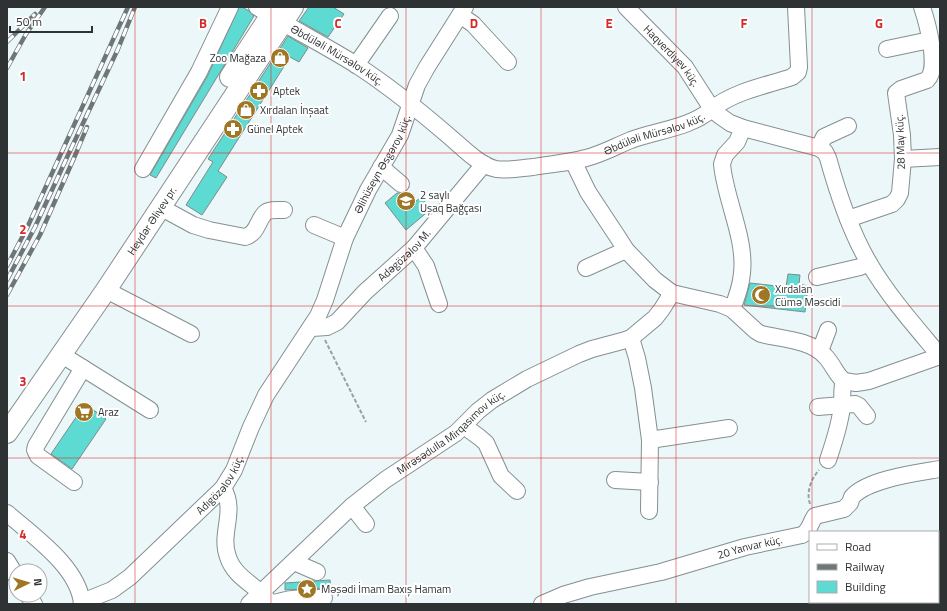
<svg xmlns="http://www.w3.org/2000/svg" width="947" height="611" viewBox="0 0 947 611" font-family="'Titillium Web',sans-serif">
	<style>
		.building { fill: #5ddad1; stroke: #808b89 }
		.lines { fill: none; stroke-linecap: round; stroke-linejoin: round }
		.minor-casing { stroke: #858f91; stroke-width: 18 }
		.major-casing { stroke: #858f91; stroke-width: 22 }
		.path { stroke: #99a1a3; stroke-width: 2; stroke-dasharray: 4 2; stroke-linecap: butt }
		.minor { stroke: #fff; stroke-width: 16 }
		.major { stroke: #fff; stroke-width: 20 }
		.rail-casing { stroke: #6f7677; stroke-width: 4.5 }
		.rail { stroke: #fff; stroke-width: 3; stroke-dasharray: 9; stroke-linecap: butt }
		.grid { fill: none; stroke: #d62828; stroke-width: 1; stroke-opacity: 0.55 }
		.labels { text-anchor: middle; stroke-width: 4; stroke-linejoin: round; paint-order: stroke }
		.street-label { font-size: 11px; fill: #2e3233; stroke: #fff }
		.poi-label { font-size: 11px; fill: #2e3233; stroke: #fff; text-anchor: start }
		.grid-label { font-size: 13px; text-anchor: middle; font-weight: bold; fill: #d62828; stroke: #fff; stroke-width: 4; stroke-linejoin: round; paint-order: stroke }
	</style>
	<rect width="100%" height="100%" fill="#ecf7fa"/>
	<g class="building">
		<polygon points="239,7 242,7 249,11 254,16 156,178 150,175 207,77"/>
		<polygon points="309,7 333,7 344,14 328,37 299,21"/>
		<polygon points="288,36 308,48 299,62 290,57 218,171 227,177 202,215 186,205 213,162 208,159"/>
		<polygon points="397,193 400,193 410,206 421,197 431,209 406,230 385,203"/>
		<polygon points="788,274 800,275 799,284 808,286 805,312 744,305 750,283 786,287"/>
		<polygon points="85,404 106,419 72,469 51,454"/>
		<polygon points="330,580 331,592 324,588 285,590 285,583"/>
	</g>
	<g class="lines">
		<g class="minor-casing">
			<g id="minor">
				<polyline points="257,7 270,15"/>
				<path id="s1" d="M626 7 685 67 712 109C735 91 765 86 792 77L798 72 799 67 796 7"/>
				<polyline points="460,15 473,24 508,62"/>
				<path id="s2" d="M282 22C308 37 334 51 358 66 390 87 421 112 450 137 462 147 480 166 496 169 508 171 521 168 533 167 550 164 569 163 586 158 602 154 616 146 631 140 658 130 690 128 712 109L720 116 730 123 743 128 819 148 825 152 828 158C838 194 850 231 869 263 889 297 915 326 940 356"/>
				<polyline points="887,49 930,40"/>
				<polyline points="356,65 390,16"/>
				<polyline points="819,148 824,137 848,126"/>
				<polyline points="903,159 940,157"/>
				<path d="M573 161 588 192 619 239 626 250 655 280 672 293 720 304 732 309 756 331 761 334C782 339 811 340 825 356 833 364 836 375 844 381 841 389 843 397 842 406 840 425 834 442 828 460"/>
				<polyline points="381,167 401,184"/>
				<polyline points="143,169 199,72 230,7"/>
				<path d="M160 207 193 225 209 230 245 237C258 233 257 221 265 213 269 209 279 210 284 210"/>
				<path d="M848 219 892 204 897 199 900 193 903 159 902 135 896 93 901 89 927 80C940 68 927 22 922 7"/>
				<polyline points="314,225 345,238"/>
				<polyline points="414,248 426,266 439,304"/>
				<polyline points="586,268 626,250"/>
				<polyline points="817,277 860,267 869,263"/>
				<polyline points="106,290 191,334"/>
				<path d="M732 309C737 297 741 286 742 273 746 238 725 199 722 164L725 155 737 142 743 128"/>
				<path id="s3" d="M312 328 327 327 337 322 365 292 414 248 484 164"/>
				<polyline points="631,338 637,358 643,388 650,440 649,511"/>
				<polyline points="820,351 828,330"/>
				<polyline points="62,355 150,410"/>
				<polyline points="844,381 856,383 869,381 940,356"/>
				<polyline points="818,407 855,404 859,406 867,416"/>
				<polyline points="464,426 479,437 486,443 501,476 517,491"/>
				<polyline points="650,440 729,428"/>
				<polyline points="615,480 650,482"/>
				<polyline points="74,482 38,456 35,450 36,446 83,368"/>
				<path d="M223 488C237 512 219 533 228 557 235 579 259 586 271 604"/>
				<polyline points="352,506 366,524"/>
				<path d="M7 513C33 536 79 567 82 604"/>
				<polyline points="7,561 16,576"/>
				<polyline points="294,562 317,572"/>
				<polyline points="28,595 34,604"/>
				<path id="s4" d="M82 602 112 590 130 577 223 488 234 470 251 427 266 395 318 316 325 300 345 238 368 190 400 135 417 85 427 67 465 7"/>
				<path id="s5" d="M249 604 352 506 385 480 456 433 478 411 492 400 527 379 579 354 592 349 622 341 631 338 655 318 662 309 672 293"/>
				<path d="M272 604C289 597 306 598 324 598"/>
				<path id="s6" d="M542 604 563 595 590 587 661 572 745 547 802 535C810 531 810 523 815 516L844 509 850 503 852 497C868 479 917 473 940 469"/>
			</g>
		</g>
		<g class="major-casing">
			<g id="major">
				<polyline points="230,77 276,7"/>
				<path id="s7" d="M7 433 106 290 293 7"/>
			</g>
		</g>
		<g class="path">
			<polyline points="325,340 366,422"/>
			<path d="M810 504C806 492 811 479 819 470"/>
		</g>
		<use href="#minor" class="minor"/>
		<use href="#major" class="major"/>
		<g class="rail-casing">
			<g id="rail">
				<polyline points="7,42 35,14"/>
				<polyline points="7,68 26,34 45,7"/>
				<polyline points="7,266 27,228 128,7"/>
				<polyline points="7,280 35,227 69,153 118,49 135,7"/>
				<polyline points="7,295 40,235 74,158 87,127"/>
			</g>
		</g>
		<use href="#rail" class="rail"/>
	</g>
	<path class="grid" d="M135 7V604M271 7V604M406 7V604M541 7V604M676 7V604M812 7V532M7 153H940M7 306H940M7 458H940M812 602V604"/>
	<defs>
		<g id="shop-disc" transform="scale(1)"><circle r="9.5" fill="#9e7624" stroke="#fff"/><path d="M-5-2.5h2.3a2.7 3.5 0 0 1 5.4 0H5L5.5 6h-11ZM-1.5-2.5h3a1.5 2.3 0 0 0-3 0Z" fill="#fff"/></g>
		<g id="pharmacy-disc" transform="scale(1)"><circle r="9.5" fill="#9e7624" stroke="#fff"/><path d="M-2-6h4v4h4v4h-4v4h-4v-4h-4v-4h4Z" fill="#fff"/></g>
		<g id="school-disc" transform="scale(1)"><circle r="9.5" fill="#9e7624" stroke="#fff"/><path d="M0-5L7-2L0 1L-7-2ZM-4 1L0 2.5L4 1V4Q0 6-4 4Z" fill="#fff"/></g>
		<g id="mosque-disc" transform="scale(1)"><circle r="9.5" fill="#9e7624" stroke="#fff"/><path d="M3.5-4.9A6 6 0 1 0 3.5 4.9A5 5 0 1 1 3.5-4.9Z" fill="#fff"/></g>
		<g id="supermarket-disc" transform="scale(1)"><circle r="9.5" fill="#9e7624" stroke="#fff"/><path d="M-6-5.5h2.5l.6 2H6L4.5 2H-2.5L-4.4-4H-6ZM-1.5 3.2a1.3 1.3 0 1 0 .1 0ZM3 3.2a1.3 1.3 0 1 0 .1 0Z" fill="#fff"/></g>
		<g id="sight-disc" transform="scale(1)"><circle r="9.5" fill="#9e7624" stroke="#fff"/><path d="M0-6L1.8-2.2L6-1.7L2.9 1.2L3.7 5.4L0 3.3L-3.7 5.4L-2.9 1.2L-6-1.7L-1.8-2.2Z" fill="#fff"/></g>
	</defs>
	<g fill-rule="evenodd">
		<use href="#shop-disc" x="280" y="58"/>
		<use href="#pharmacy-disc" x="259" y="91"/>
		<use href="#shop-disc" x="246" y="110"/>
		<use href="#pharmacy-disc" x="233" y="129"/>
		<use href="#school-disc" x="406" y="201"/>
		<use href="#mosque-disc" x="761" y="295"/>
		<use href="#supermarket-disc" x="84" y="412"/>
		<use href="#sight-disc" x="307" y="589"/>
	</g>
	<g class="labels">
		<g class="street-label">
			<text dy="4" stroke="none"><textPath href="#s2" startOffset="64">Əbdüləli Mürsəlov küç.</textPath></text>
			<text dy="4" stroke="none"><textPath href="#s1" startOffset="67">Haqverdiyev küç.</textPath></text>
			<text dy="4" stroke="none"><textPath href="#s2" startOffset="424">Əbdüləli Mürsəlov küç.</textPath></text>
			<text transform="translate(900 142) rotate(-92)" y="4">28 May küç.</text>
			<text dy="4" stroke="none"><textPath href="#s4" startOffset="546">Əlihüseyn Əsgərov küç.</textPath></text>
			<text dy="4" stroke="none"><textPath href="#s7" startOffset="257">Heydər Əliyev pr.</textPath></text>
			<text dy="4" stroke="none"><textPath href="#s3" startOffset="121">Adəgözəlov M.</textPath></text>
			<text dy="4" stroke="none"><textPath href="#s5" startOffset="266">Mirəsədulla Mirqasımov küç.</textPath></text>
			<text dy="4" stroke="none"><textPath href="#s4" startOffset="184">Adıgözəlov küç.</textPath></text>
			<text dy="4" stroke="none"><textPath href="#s6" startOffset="216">20 Yanvar küç.</textPath></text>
		</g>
		<g class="poi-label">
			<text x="266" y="62" text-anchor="end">Zoo Mağaza</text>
			<text x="273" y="95">Aptek</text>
			<text x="260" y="114">Xırdalan İnşaat</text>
			<text x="247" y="133">Günel Aptek</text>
			<text x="420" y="199">2 saylı<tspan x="420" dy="13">Uşaq Bağçası</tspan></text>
			<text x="775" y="293">Xırdalan<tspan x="775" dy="13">Cümə Məscidi</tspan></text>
			<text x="98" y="416">Araz</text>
			<text x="321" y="593">Məşədi İmam Baxış Hamam</text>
		</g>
	</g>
	<g class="grid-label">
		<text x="203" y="28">B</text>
		<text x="338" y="28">C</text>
		<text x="474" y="28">D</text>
		<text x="609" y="28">E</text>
		<text x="744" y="28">F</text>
		<text x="879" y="28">G</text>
		<text x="23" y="81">1</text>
		<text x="23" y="234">2</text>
		<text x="23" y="386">3</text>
		<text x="23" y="539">4</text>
	</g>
	<rect width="947" height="611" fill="none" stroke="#2e3233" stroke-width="16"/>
	<rect x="809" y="531" width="130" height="72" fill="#ffffff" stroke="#abadad"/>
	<rect x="817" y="544" width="20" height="6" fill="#ffffff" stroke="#abadad"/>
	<text x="845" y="551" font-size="12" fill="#2e3233">Road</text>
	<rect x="817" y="564" width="20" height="6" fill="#6f7677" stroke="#abadad"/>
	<text x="845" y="571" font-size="12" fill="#2e3233">Railway</text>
	<rect x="817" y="581" width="20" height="12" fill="#5ddad1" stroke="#abadad"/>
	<text x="845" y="591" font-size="12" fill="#2e3233">Building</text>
	<g transform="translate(28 583) rotate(85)"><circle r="19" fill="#ffffff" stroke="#abadad"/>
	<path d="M0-3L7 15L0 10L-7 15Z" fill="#9e7624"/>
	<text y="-6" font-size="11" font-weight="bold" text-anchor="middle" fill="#2e3233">N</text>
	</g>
	<path d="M10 26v6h82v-6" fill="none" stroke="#2e3233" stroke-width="2"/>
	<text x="16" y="26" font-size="12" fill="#2e3233" stroke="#ffffff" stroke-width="3" paint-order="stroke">50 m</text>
</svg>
